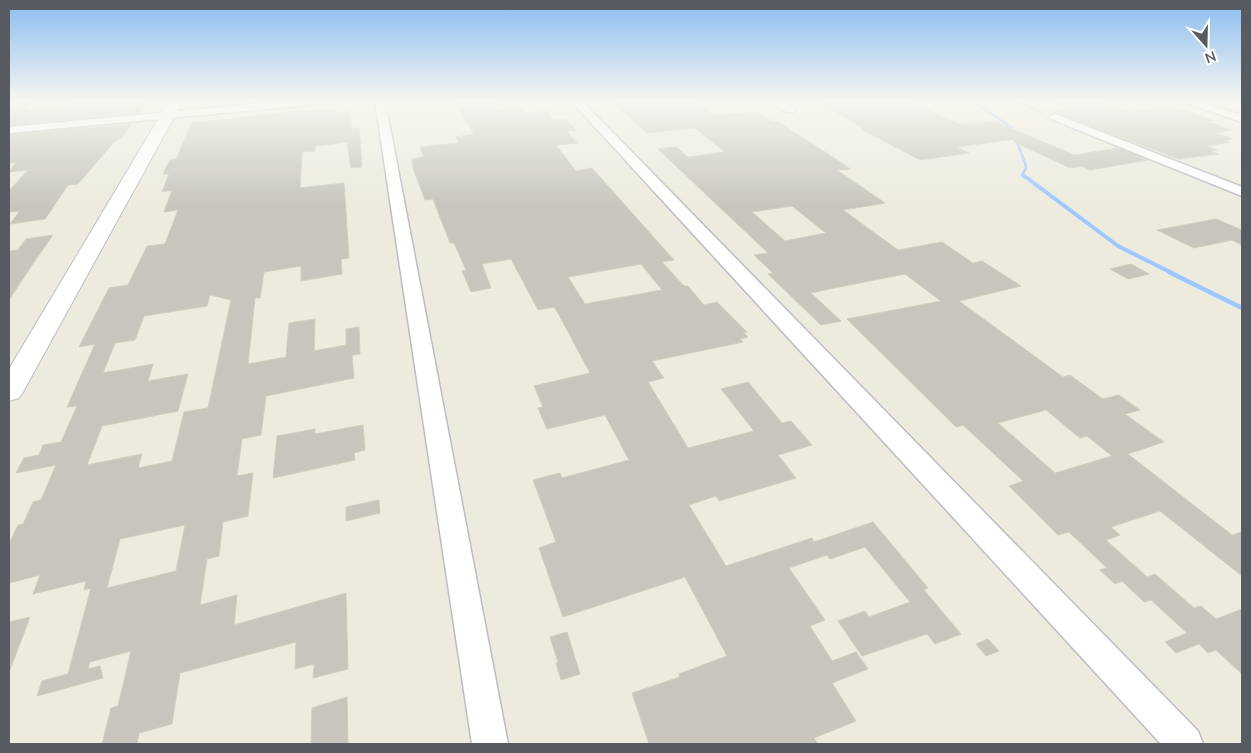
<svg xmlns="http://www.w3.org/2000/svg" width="1251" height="753" viewBox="0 0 1251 753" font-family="'Nunito Sans',sans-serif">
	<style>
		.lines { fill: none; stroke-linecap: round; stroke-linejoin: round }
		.stream-far2 { stroke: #9cc7ff; stroke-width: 2.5 }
		.stream-far1 { stroke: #9cc7ff; stroke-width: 4 }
		.stream { stroke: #9cc7ff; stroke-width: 4.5 }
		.building { fill: #c7c5bc; stroke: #d1cebc; fill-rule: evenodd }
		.street-casing { stroke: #bcbdc4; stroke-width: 3 }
		.secondary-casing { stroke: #bcbec6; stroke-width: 2 }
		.path { stroke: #91c8a8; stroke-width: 2; stroke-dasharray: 2.5 1; stroke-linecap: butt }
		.street { fill: #fff; fill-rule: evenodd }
		.secondary { fill: #fff; fill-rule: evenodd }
	</style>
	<rect width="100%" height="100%" fill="#edebde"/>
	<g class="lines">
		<polyline class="stream-far2" points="973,101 1011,127 1025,163 1026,168 1022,175 1024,177"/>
		<polyline class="stream-far1" points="1023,175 1118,246 1172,273"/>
		<polyline class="stream" points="1169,272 1242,308"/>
	</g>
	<g class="building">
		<polygon points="34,101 25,110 69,106 73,101 148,101 139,113 9,125 9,102"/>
		<path d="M454 101H496V110L519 107 524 113 546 111 553 120 565 119 576 130 567 131 577 143 556 145 576 171 592 168 674 260 662 262 684 286H688L704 305 717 302 747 332H743L748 337 740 339 743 342 652 361 664 378 648 382 688 448 754 431 721 389 748 382 782 423 791 421 812 445 778 455 796 478 719 501 716 496 689 505 726 566 812 538 814 542 873 522 928 588 924 590 961 634 935 644 927 634 862 656 838 621 865 611 869 617 910 602 865 547 830 559 827 555 789 568 825 620 810 626 832 661 856 652 868 669 832 683 856 721 814 738 818 744H649L632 693 680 677 679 674 727 656 685 577 563 617 539 548 556 542 533 480 560 473 562 478 629 460 605 415 547 429 538 408 543 407 534 386 590 373 558 313 554 307 538 310 511 259 482 264 491 288 471 292 462 271 466 270 454 243H450L433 199 425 200 413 168 412 159 424 157 420 147 459 143 456 137 474 134ZM641 264 662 290 585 304 568 277Z"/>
		<path d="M611 101H690L697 105H702L715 115 757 112 773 122 777 121 842 163 850 169 837 170 885 203 843 210 898 250 942 242 973 263 982 261 1021 286 959 301 1063 377 1070 375 1103 399 1119 395 1140 410 1125 414 1164 442 1128 454 1232 535 1242 532V576L1160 511 1111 527 1120 535 1106 540 1147 577 1155 574 1194 608 1201 606 1216 619 1242 609V674L1216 650 1208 653 1199 644 1176 653 1165 642 1187 633 1151 600 1144 602 1122 581 1115 584 1100 570 1107 568 1069 532 1058 535 1009 486 1023 481 963 425 956 427 847 319 941 301 905 274 839 287 811 293 841 321 821 325 768 274 773 273 754 255 768 253 658 149 676 147 688 157 725 152 695 128 647 133ZM792 206 826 233 785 241 752 212ZM1046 410 1080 438 1087 436 1112 456 1055 473 998 423Z"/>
		<polygon points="818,101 904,101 916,104 959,124 996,122 1074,155 1119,148 1148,160 1090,170 1082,166 1070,168 1014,142 1015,139 956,147 969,153 920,160 861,129 864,129"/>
		<polygon points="1055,101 1095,101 1128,112 1164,108 1183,110 1214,120 1206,121 1232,130 1214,133 1233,139 1224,140 1230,142 1206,146 1217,150 1210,151 1218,154 1179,159 1052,112 1071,109 1055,103"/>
		<path d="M317 109V111L336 110V113L349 111 352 129 359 128 362 167 351 168 347 142 315 146V151L302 152 300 188 344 183 349 258 341 259 342 274 301 281V266L264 272 260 298H255L248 364 286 357 289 323 315 319 314 351 346 345V329L359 327 360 354 352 355 354 378 266 396 261 435 242 439 237 476 253 473 248 516 223 522 219 556 207 559 200 605 237 595 234 625 346 593 348 669 313 678 314 664 295 669 296 642 180 673 172 724 139 733 137 744H102L111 708 118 706 131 651 90 662 88 669 100 666 103 678 37 696 42 681 68 674 91 588 84 590 86 581 33 594 40 575 9 583V544L18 525 23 524 33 502 41 500 56 465 16 473 24 458 39 455 43 445 61 442 77 406 67 407 95 344 79 347 109 288 128 285 147 246 165 244 178 210 164 212 172 190 162 192 169 174H163L170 160 176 159 192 123ZM210 295 231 300 208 408 184 412 172 461 138 468 142 454 87 465 102 426 178 411 188 374 148 381 153 364 103 373 115 343 135 340 144 316 207 306ZM185 525 176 571 107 588 120 539Z"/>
		<polygon points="132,124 121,138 114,142 78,184 68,185 45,219 10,224 20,211 9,212 9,191 28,170 9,172 16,162 9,163 9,135"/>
		<polygon points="1216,219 1242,230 1242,245 1232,240 1194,248 1157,230"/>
		<polygon points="53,235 32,265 9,300 9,251 18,250 26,239"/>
		<polygon points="1131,264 1149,274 1128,279 1110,269"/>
		<polygon points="363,425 365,450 354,453 355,460 273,478 277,436 315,429 315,434"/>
		<polygon points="379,500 380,513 346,521 346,507"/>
		<polygon points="30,617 10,670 9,670 9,622"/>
		<polygon points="567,632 580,674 561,680 556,663 558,662 550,637"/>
		<polygon points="988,639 999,651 986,656 976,644"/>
		<polygon points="347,697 348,744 311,744 312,708"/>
	</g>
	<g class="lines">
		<g class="street-casing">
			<g id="street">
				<polygon points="289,101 327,101 322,104 9,133 9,127"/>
				<polygon points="375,101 385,101 508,744 472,744"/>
				<polygon points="571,101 582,101 1198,731 1203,744 1161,744"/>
				<polygon points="770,101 782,101 795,110 794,112 786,112"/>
				<polygon points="1180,101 1196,101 1242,115 1242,122"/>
				<polygon points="1055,114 1242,187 1242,196 1051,119 1049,117"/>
			</g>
		</g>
		<g class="secondary-casing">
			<polygon id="secondary" points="169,101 183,101 23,392 19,398 9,401 9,369"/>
		</g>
		<polyline class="path" points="1014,101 1044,113"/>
		<use href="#street" class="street"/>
		<use href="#secondary" class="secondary"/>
	</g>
	<linearGradient id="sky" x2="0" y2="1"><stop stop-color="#89bcf1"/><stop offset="0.49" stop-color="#f7f6f0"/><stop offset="1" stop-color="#f7f6f0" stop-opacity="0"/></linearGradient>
	<rect width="1251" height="206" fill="url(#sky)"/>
	<rect width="1251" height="753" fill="none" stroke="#585b61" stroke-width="20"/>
	<g transform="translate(1206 45) rotate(160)" stroke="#ffffff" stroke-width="4" paint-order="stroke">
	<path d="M0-4L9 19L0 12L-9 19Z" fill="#585b61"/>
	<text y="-8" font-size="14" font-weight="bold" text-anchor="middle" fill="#585b61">N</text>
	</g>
</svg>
